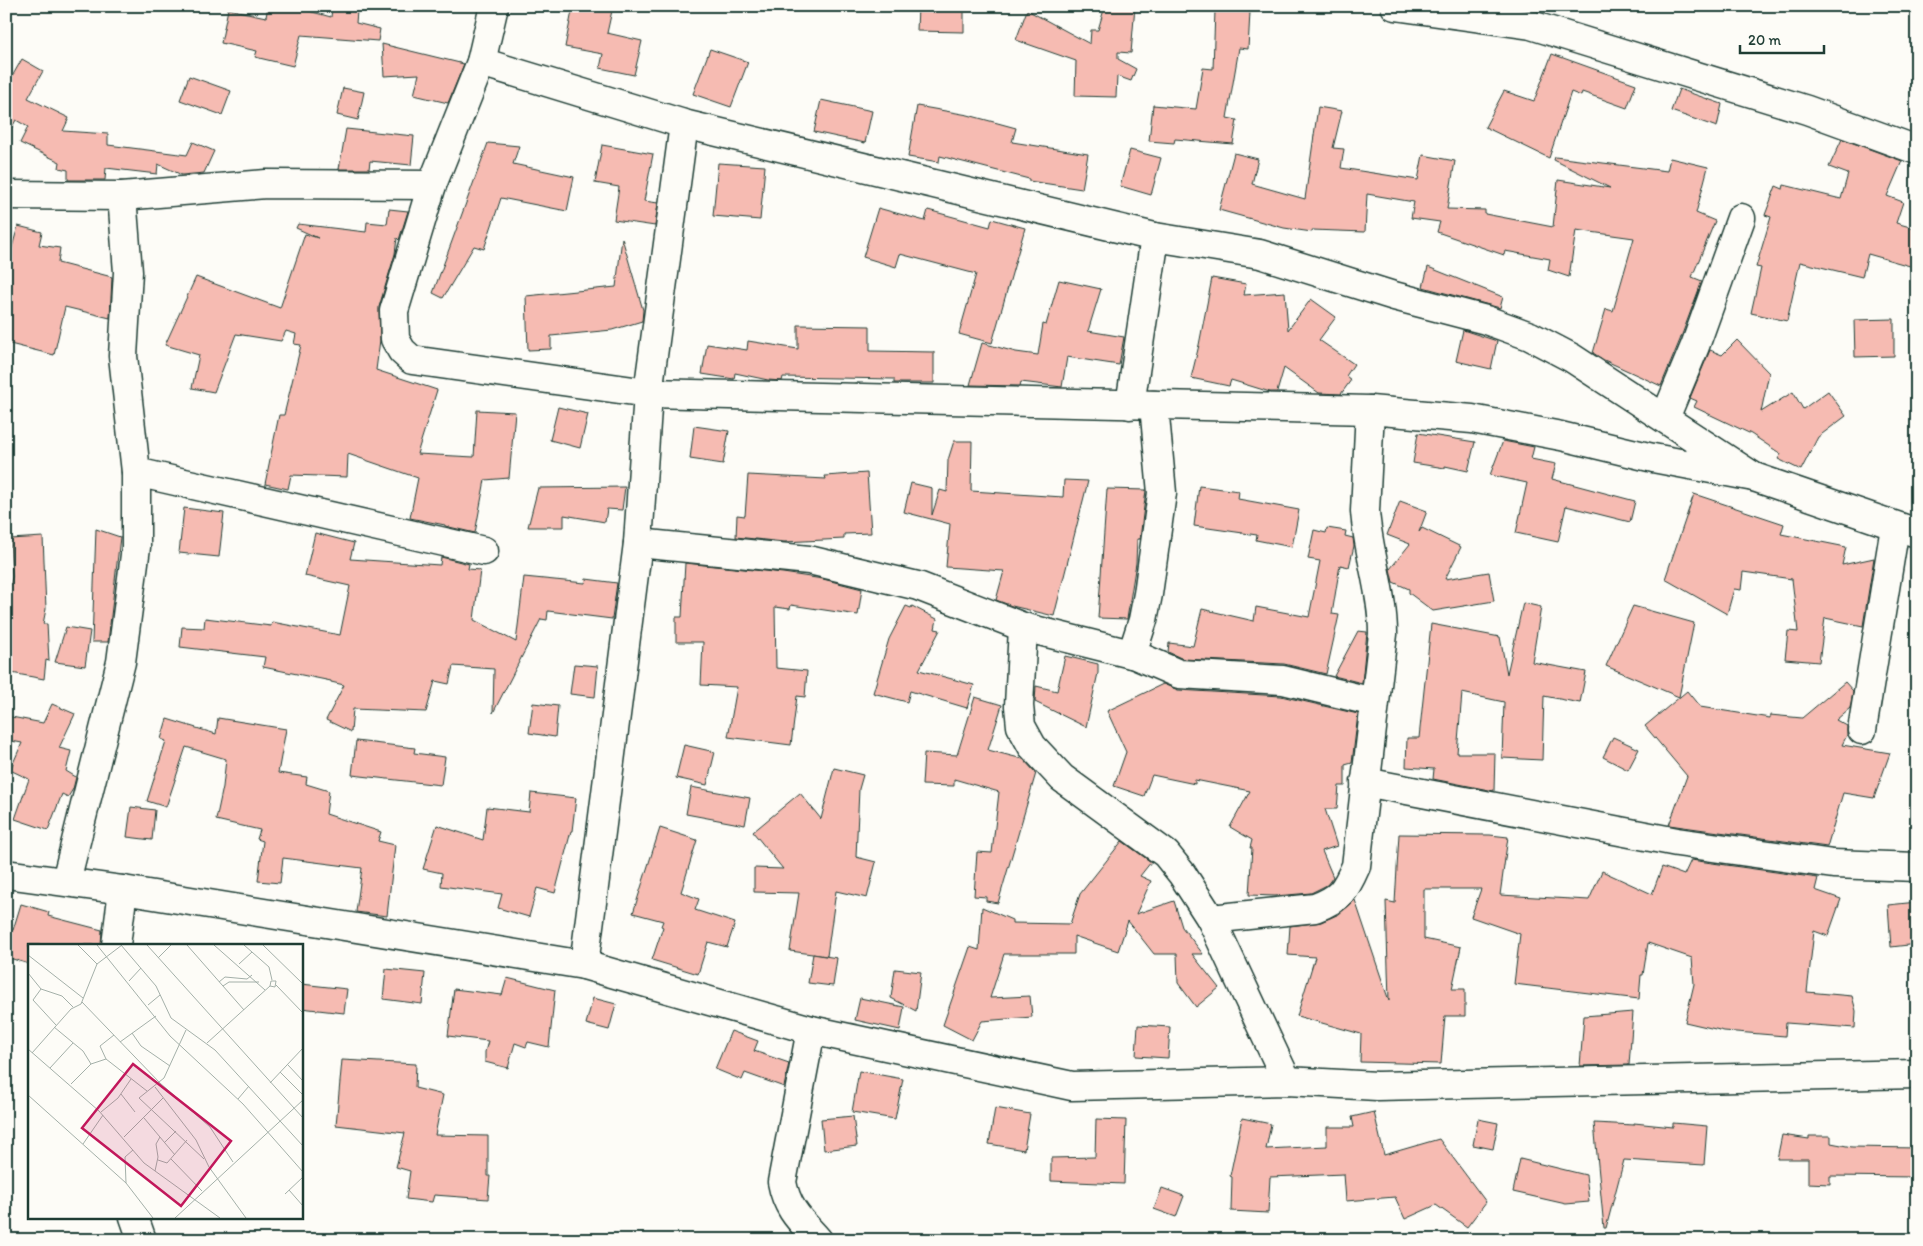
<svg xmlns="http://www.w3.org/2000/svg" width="1923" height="1246" viewBox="0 0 1923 1246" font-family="Itim,sans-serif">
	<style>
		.building { fill: #f6bbb2; stroke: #1f3d34 }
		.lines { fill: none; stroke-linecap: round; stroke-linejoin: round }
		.street-casing { stroke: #1f3d34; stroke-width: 31 }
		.street { stroke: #fdfcf7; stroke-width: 28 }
		.inset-road { fill: none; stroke: #a4b0a9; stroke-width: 1 }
		.view { fill: #c2185b; fill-opacity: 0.15; stroke: #c2185b; stroke-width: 2.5 }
		.inset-edge { fill: none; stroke: #1f3d34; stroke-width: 2.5 }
	</style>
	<rect width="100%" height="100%" fill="#fdfcf7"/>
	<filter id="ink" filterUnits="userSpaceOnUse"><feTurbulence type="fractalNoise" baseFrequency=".02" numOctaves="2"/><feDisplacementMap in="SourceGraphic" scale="10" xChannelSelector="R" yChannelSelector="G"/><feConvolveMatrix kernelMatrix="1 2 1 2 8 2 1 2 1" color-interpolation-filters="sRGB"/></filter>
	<g filter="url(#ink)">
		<g class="building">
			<polygon points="268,6 290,6 331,17 332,9 357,11 356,23 380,29 378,41 301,35 293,66 255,57 257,51 221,43 228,9 266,17"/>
			<polygon points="573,6 613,6 607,33 642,41 634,75 600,68 603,54 565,47"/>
			<polygon points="918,6 964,6 964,32 917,31"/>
			<polygon points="1105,6 1135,6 1131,53 1118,52 1118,59 1136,69 1131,81 1117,76 1116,97 1075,96 1076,61 1016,40 1027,10 1090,44 1091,30 1098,30"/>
			<polygon points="1215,10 1250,12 1248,49 1239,48 1227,118 1237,120 1233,144 1175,139 1174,143 1149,141 1153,105 1196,109 1203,68 1213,69"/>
			<polygon points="382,44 464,64 448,103 414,95 419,74 384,76"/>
			<polygon points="710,49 748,62 731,107 693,94"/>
			<polygon points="1552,54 1636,84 1627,108 1582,92 1581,96 1571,92 1549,158 1485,127 1504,91 1534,101"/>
			<polygon points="22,59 43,71 28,98 69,118 63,131 108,134 108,145 187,155 193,142 214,151 204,173 182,175 158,164 157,174 106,168 105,180 68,180 68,170 59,168 60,162 20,143 28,127 16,120 6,138 6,87"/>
			<polygon points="189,76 231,91 222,115 180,100"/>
			<polygon points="343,88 364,92 358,120 337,115"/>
			<polygon points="1679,89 1722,104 1717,127 1671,111"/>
			<polygon points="821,100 872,111 865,143 814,132"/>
			<polygon points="917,106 968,115 1016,128 1012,142 1088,154 1082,189 1029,181 1029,179 940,156 939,162 908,157"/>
			<polygon points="1318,107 1342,111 1333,148 1344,149 1341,168 1418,180 1423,155 1455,161 1447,209 1485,210 1485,214 1553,227 1558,180 1610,188 1554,160 1555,157 1667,171 1670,158 1708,167 1696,213 1715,221 1692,277 1702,281 1680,340 1661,386 1604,360 1593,353 1606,309 1613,311 1634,238 1576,230 1569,277 1548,270 1550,259 1505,251 1504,255 1437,232 1440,222 1411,218 1414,202 1367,194 1365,232 1312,230 1312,232 1284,228 1219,210 1234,153 1258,159 1252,184 1305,199"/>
			<polygon points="346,129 414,136 411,165 370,161 369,169 339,169"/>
			<polygon points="1842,139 1902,161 1887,196 1903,202 1896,223 1917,229 1917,268 1868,254 1862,277 1800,262 1787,321 1751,313 1761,268 1756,267 1771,217 1765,215 1776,186 1783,189 1784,185 1841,199 1848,174 1829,167"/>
			<polygon points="488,143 519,146 513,164 574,177 567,211 501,198 484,249 474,246 443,298 433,293"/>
			<polygon points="602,145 653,154 644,201 658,203 655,226 614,220 619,187 595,183"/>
			<polygon points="1130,150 1161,158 1151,195 1120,186"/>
			<polygon points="718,163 765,166 760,220 713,216"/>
			<polygon points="878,208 925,221 928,210 990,227 992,219 1025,228 992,343 959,334 976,274 900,254 896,267 863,257"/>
			<polygon points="389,209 408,211 399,240 397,238 395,254 379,307 380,340 376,370 437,390 417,454 474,457 477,410 515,412 509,478 485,480 475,533 445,526 445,525 410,518 418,478 348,454 347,477 291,475 288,489 265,484 279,415 284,415 301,345 294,344 296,334 286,331 281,341 236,334 214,392 192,388 199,355 165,345 196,277 280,308 305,234 318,238 296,228 298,224 366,232 367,222 387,224"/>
			<polygon points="18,226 42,232 39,245 60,248 58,263 112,277 110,318 65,307 54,355 6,343 6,249 11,251"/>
			<polygon points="622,238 643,310 642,321 612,330 551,336 551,349 528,350 526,296 616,287"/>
			<polygon points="1428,267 1503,297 1500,308 1423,287"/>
			<polygon points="1212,278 1246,284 1244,295 1285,292 1288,330 1311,299 1336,317 1319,340 1354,364 1346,376 1351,380 1341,394 1319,393 1284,368 1277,392 1270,392 1231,380 1229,386 1191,378 1199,345"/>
			<polygon points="1059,280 1101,289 1088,331 1124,337 1119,365 1067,357 1062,387 1021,382 1020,386 970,385 982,343 1016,352 1038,355 1043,324 1046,325"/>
			<polygon points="1894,319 1894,356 1855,357 1854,320"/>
			<polygon points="798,325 870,326 870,351 934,352 934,383 894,383 894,379 783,377 782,381 768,380 735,373 734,379 702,374 707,344 747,350 748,341 798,349"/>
			<polygon points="1463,330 1497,341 1491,369 1456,361"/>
			<polygon points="1737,340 1769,373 1761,412 1793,392 1803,409 1828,391 1846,416 1818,437 1801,470 1778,459 1781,454 1751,434 1694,407 1697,401 1690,398 1710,350 1722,355"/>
			<polygon points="558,407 588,414 580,448 550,440"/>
			<polygon points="694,426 729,431 723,464 690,459"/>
			<polygon points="1418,433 1475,442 1468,471 1445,466 1445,468 1413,463"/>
			<polygon points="954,441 972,441 971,491 1063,497 1064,480 1088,481 1054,616 1012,606 996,600 1004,571 946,567 950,524 904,512 911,483 932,488 932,515 940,490 947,492 948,460"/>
			<polygon points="1503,441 1534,447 1531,459 1556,464 1552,479 1635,501 1630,522 1566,506 1558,542 1516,533 1527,483 1490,475"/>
			<polygon points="867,473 871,533 844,534 844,539 784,542 736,537 737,515 745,516 748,475 826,479 825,476"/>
			<polygon points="1199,486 1239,491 1238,499 1299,510 1292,547 1256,540 1257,535 1194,526"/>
			<polygon points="625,487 622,510 607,509 605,522 564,515 564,527 528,527 538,488"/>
			<polygon points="1107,489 1146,490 1140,539 1137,539 1136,563 1127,619 1098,618"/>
			<polygon points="1694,494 1784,524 1781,534 1846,547 1842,565 1874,558 1863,626 1825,618 1819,662 1785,659 1788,631 1798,632 1792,579 1743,572 1741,590 1734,589 1727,614 1665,579"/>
			<polygon points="1400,501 1427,511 1419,532 1422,528 1461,547 1445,579 1489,572 1494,601 1433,611 1409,593 1409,589 1393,582 1390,569 1410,544 1387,535"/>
			<polygon points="184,508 224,513 219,557 179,553"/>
			<polygon points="1327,528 1346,531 1345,536 1353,538 1354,546 1349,567 1340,565 1332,614 1339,615 1326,674 1284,664 1183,659 1168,652 1169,643 1193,646 1202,609 1254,621 1256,607 1309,617 1320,561 1308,559 1314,530 1326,533"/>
			<polygon points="96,529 120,537 108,642 92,642"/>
			<polygon points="315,533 354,543 350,559 440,565 441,557 469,564 468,569 480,570 474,620 516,642 524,577 585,583 586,579 617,583 612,619 548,611 547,620 541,619 493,713 494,669 453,666 449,684 435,681 426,712 353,709 351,732 326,720 344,685 331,682 331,681 263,667 265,657 180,647 182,627 204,628 205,618 271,626 272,622 340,635 350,586 305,576"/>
			<polygon points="43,537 46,609 43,624 47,624 49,661 46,660 44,679 6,672 6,599 12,577 10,539"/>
			<polygon points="685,563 783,573 823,579 862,589 858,615 791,605 790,609 775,607 776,668 807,671 805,697 797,696 791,745 728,737 737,687 701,685 703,642 676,642 676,617 682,617"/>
			<polygon points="1523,603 1541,607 1532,662 1586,672 1580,703 1544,696 1542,760 1502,758 1504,702 1462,693 1457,753 1495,753 1494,791 1433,779 1434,769 1406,767 1407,738 1419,738 1431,624 1500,637 1507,674"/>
			<polygon points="906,606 911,608 912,606 937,619 935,629 940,630 919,670 974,685 967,708 910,691 907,702 873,693 889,639"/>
			<polygon points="1633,606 1694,623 1679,697 1606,666"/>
			<polygon points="66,627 90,631 85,666 55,662"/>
			<polygon points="1358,631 1367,632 1362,683 1334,676"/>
			<polygon points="1065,656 1098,664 1098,673 1086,727 1035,702 1036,686 1057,691"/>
			<polygon points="574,664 598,666 595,697 570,694"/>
			<polygon points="1845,682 1853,691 1850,708 1836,720 1847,726 1847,735 1842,745 1890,753 1874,798 1843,793 1827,847 1669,825 1687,776 1645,726 1687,691 1700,707 1770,718 1770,715 1802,718"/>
			<polygon points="1163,684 1178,690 1281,696 1358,714 1352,763 1345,765 1345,786 1339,786 1337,809 1325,809 1337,846 1322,851 1333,877 1327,885 1311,893 1275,896 1249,895 1252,848 1250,848 1252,840 1230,827 1250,791 1195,780 1195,784 1152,775 1144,796 1114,786 1126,752 1107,711"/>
			<polygon points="975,697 1002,705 988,750 1023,759 1036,773 998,903 986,901 986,897 974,896 977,852 992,853 999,792 954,779 954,786 922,785 924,753 957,755"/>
			<polygon points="533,703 558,706 555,737 529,733"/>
			<polygon points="52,704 75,714 59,748 71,751 66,771 76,777 73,789 68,797 62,794 48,830 15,819 29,779 10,770 22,743 6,740 6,716 43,723"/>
			<polygon points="218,718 286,729 278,773 307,777 306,784 329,791 326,814 381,832 378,841 395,845 387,916 356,912 362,868 283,858 280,883 258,881 263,841 257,839 260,830 216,820 223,787 226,759 186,747 166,807 147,801 166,741 161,739 167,719 216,734"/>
			<polygon points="1613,737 1639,749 1628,770 1603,757"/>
			<polygon points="356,741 415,748 414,753 445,757 441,785 352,775"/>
			<polygon points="684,745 715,752 707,785 676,778"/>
			<polygon points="834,768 863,775 859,789 856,857 876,862 867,898 836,891 827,956 790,951 799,893 754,892 754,868 783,869 753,832 800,793 821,819"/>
			<polygon points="691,787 750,798 745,825 686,814"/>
			<polygon points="531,793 576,798 572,831 571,831 555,893 537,888 529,917 498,908 502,894 441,886 442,873 423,869 437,825 483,840 487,807 529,812"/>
			<polygon points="131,807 155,810 152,840 127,837"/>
			<polygon points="660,828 697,840 681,892 699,899 695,910 735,923 727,947 708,942 698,974 652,960 663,927 661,926 663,921 633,913"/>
			<polygon points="1399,834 1490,835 1508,837 1500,895 1589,900 1602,871 1652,894 1662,867 1684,875 1691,860 1818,878 1815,890 1841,899 1828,936 1814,931 1807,992 1852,996 1856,1011 1855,1028 1786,1023 1785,1036 1724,1031 1685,1022 1694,984 1692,958 1648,943 1643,975 1641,975 1639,999 1514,984 1520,934 1471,917 1481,889 1424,889 1424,939 1461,947 1452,989 1465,989 1465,1016 1445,1016 1441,1064 1360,1062 1361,1034 1297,1016 1315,957 1288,955 1290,926 1321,922 1339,914 1355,900 1389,1001 1386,901 1395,903"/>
			<polygon points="1122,841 1151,862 1140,876 1151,881 1136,914 1174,901 1182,927 1203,954 1192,954 1219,988 1196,1007 1178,983 1177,954 1154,954 1128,921 1118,951 1074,936 1074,954 1004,954 990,998 1030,996 1032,1017 982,1021 972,1040 943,1025 970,947 979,950 982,907 1012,920 1012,923 1070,924 1080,894"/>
			<polygon points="1917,902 1917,944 1891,947 1888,905"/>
			<polygon points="21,904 49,912 48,916 102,930 101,945 29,945 29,964 6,957 6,927 13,930"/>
			<polygon points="813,954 837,958 833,986 808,983"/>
			<polygon points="386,969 425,973 422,1004 383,999"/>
			<polygon points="895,969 921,972 916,1011 891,998"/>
			<polygon points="507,978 555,990 549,1047 528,1042 526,1047 515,1043 508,1068 485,1062 485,1052 488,1041 448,1036 454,989 502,995"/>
			<polygon points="301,984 347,989 344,1013 301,1008"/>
			<polygon points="593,998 616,1004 609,1030 586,1024"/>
			<polygon points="860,998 904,1007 900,1030 855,1020"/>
			<polygon points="1633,1012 1629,1065 1580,1066 1584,1016"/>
			<polygon points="1138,1025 1170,1027 1168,1058 1136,1056"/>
			<polygon points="731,1031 758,1041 754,1051 789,1063 784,1087 745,1073 742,1080 715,1069"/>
			<polygon points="342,1060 416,1064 415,1088 443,1095 435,1135 488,1136 488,1176 490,1176 488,1199 434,1195 432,1202 406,1199 410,1171 396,1167 405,1133 336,1125"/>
			<polygon points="859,1071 903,1079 895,1119 852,1112"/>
			<polygon points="995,1108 1030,1114 1024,1150 989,1144"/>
			<polygon points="1374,1112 1384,1155 1439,1139 1486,1202 1467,1227 1436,1205 1405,1219 1395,1197 1346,1201 1344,1174 1270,1177 1268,1213 1231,1211 1232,1177 1230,1176 1242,1118 1271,1124 1266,1149 1327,1146 1327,1127 1354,1127 1352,1117"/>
			<polygon points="853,1116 857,1146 824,1150 821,1119"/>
			<polygon points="1096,1119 1126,1120 1124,1184 1051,1181 1051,1158 1095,1157"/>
			<polygon points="1478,1119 1498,1123 1493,1149 1473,1145"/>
			<polygon points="1594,1123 1634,1125 1634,1123 1673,1127 1673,1123 1707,1126 1704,1165 1624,1160 1606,1228 1604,1228"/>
			<polygon points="1782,1135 1809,1139 1809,1136 1831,1136 1831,1143 1852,1147 1917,1148 1917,1177 1830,1176 1830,1184 1808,1183 1808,1159 1777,1159"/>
			<polygon points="1520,1159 1586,1175 1589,1202 1566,1204 1513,1192"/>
			<polygon points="1162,1188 1184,1196 1176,1217 1154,1209"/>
		</g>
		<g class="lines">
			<g class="street-casing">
				<g id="street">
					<polyline points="494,6 481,62 432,185 394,311 395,339 402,351 412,360 648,393 1370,410 1472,419 1561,436 1653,458 1754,477"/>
					<polyline points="1395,6 1531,25 1807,110 1917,150"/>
					<polyline points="481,62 684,124 1155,237 1260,254 1394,296 1486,320 1530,336 1572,358 1754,477 1917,533"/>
					<polyline points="6,195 122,196 266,184 432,185"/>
					<polyline points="1130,405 1155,237"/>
					<polyline points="1665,418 1695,346 1741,218"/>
					<polyline points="136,472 484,551"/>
					<polyline points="638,543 809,560 918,586 1023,627 1135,655 1179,674 1283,680 1374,702"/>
					<polyline points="1023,627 1019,706 1021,726 1032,746 1062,778 1166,854 1182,874 1211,919 1287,1081"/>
					<polyline points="1132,654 1143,620 1148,594 1162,493 1154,405"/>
					<polyline points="1862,730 1895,527"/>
					<polyline points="1365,782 1677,842 1833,864 1917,867"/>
					<polyline points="6,874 123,890 584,965 811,1030 1072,1086 1287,1081 1377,1086 1917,1074"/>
					<polyline points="66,881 121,662 136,547 136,472 123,356 128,272 122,196"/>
					<path d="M1211 919 1315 908C1341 898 1345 891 1356 866L1383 634C1383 593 1368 553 1365 511L1370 410"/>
					<polyline points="116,945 123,890"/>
					<polyline points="584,965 638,543 648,393 684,124"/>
					<path d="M811 1030 782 1182C787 1209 800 1220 818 1240"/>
					<polyline points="134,1217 142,1240"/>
				</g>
			</g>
			<use href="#street" class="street"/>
		</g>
	</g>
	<g transform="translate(28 944)">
		<rect width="275" height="275" fill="#fdfcf7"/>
		<path class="inset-road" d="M50 1 69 20M69 1 142 92 215 160 275 228M93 1 128 42 143 74 187 106 275 202M119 1 275 174M159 1 216 66M186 1 237 46M216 1 241 23 244 36M235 1 275 40M0 11 55 54M130 14 143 1M211 20 224 8M0 29 13 45 34 52 45 63M101 37 113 24M191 38 197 33 219 35 224 31M248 41 275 69M195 42 201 38H231M13 45 5 56 28 81M54 58 132 139 182 183 205 218M120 61 132 51M26 83 55 107 63 120M158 86 136 134 111 154 176 215M104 89 113 102 142 122M86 91 72 102 78 115 119 147M92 98 128 72M179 99 242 42 243 37H248L247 43 242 42M0 105 71 167 116 219 192 274M4 109 43 65 53 60 69 20 94 1M260 121 275 137M22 124 45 99M252 128 275 151M242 139 275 104M43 140 63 120 78 115M127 143 168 196 181 223 218 274M93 150 107 168M0 151 98 239 125 274M210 155 221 142M73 168 90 154 103 135M116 174 147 211M96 193 135 154M136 199 148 187M55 200 75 171M143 215 174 247M130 216 139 219 159 196M127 227 130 213 128 200 132 193M98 239 97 213 105 206M261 246 275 262M257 250 275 233M147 274 275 156"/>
		<path class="view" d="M105 120 203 197 153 262 54 184Z"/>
		<rect width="275" height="275" class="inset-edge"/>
	</g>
	<rect width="1923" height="1246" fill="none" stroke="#fdfcf7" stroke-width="25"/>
	<rect x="12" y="12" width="1898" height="1221" fill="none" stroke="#1f3d34" stroke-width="2" filter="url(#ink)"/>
	<path d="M1740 45v8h84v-8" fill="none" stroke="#1f3d34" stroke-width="2.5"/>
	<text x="1748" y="45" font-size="15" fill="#1f3d34" stroke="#fdfcf7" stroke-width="4" paint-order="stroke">20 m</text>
</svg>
